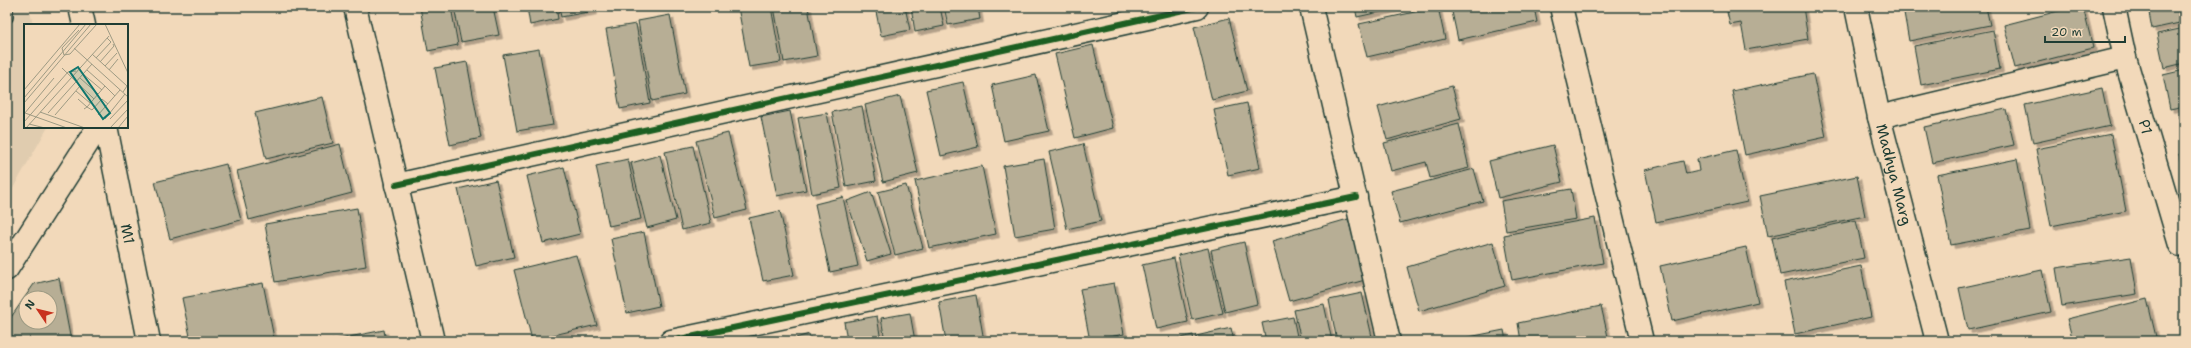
<svg xmlns="http://www.w3.org/2000/svg" width="2191" height="348" viewBox="0 0 2191 348" font-family="'Shantell Sans',sans-serif">
	<style>
		.built { fill: #e0ccaf }
		.building { fill: #b7ae95; stroke: #1f3d34; fill-rule: evenodd; filter: url(#shadow) }
		.lines { fill: none; stroke-linecap: round; stroke-linejoin: round }
		.lane-casing { stroke: #1f3d34; stroke-width: 14 }
		.street-casing { stroke: #1f3d34; stroke-width: 25 }
		.lane { stroke: #f2d9ba; stroke-width: 11 }
		.street { stroke: #f2d9ba; stroke-width: 22 }
		.cycleway-casing { stroke: #f2d9ba; stroke-width: 8 }
		.cycleway { stroke: #1b5e20; stroke-width: 6 }
		.labels { text-anchor: middle; stroke-width: 3; stroke-linejoin: round; paint-order: stroke }
		.street-label { font-size: 15px; fill: #1f3d34; stroke: #f2d9ba }
		.inset-road { fill: none; stroke: #9e9b84; stroke-width: 1 }
		.view { fill: #0f766e; fill-opacity: 0.15; stroke: #0f766e; stroke-width: 2 }
		.inset-edge { fill: none; stroke: #1f3d34; stroke-width: 2 }
	</style>
	<defs>
		<filter id="shadow"><feDropShadow dx="3.5" dy="3.5" stdDeviation="0" flood-color="#0004"/></filter>
	</defs>
	<rect width="100%" height="100%" fill="#f2d9ba"/>
	<filter id="ink" filterUnits="userSpaceOnUse"><feTurbulence type="fractalNoise" baseFrequency=".025" numOctaves="2"/><feDisplacementMap in="SourceGraphic" scale="8" xChannelSelector="R" yChannelSelector="G"/><feConvolveMatrix kernelMatrix="1 2 1 2 8 2 1 2 1" color-interpolation-filters="sRGB"/></filter>
	<g filter="url(#ink)">
		<polygon class="built" points="7,7 29,7 33,25 25,25 25,127 48,127 7,199"/>
		<g class="building">
			<polygon points="420,7 451,7 458,45 428,51"/>
			<polygon points="454,7 493,7 499,35 461,42"/>
			<polygon points="527,7 556,7 558,19 530,25"/>
			<polygon points="559,7 593,7 594,11 561,17"/>
			<polygon points="738,7 771,7 781,62 749,67"/>
			<polygon points="774,7 808,7 817,56 784,62"/>
			<polygon points="875,7 905,7 910,30 881,36"/>
			<polygon points="911,7 940,7 944,26 915,32"/>
			<polygon points="944,7 978,7 980,19 948,25"/>
			<polygon points="1355,7 1402,7 1357,17"/>
			<polygon points="1438,7 1445,39 1367,57 1359,24"/>
			<polygon points="1451,7 1534,7 1537,22 1458,40"/>
			<polygon points="1752,7 1803,7 1808,39 1746,50 1741,23 1730,25 1727,12"/>
			<polygon points="1903,7 1986,7 1990,25 1909,41"/>
			<polygon points="2074,7 2083,7 2093,48 2015,68 2004,25"/>
			<polygon points="2148,7 2184,7 2184,22 2152,29"/>
			<polygon points="670,15 685,94 652,101 638,21"/>
			<polygon points="1229,18 1247,91 1212,100 1194,27"/>
			<polygon points="636,24 650,103 620,109 606,29"/>
			<polygon points="2184,28 2184,63 2164,68 2157,34"/>
			<polygon points="1993,30 2000,69 1921,85 1914,46"/>
			<polygon points="1093,45 1113,128 1075,138 1055,54"/>
			<polygon points="539,49 553,125 517,131 503,55"/>
			<polygon points="467,62 481,138 450,145 435,68"/>
			<polygon points="2184,70 2184,106 2170,109 2163,75"/>
			<polygon points="1813,74 1826,137 1745,155 1732,91"/>
			<polygon points="1036,75 1049,131 1004,141 992,85"/>
			<polygon points="963,82 978,147 941,156 926,90"/>
			<polygon points="1452,86 1461,119 1387,140 1378,107"/>
			<polygon points="2102,88 2110,126 2033,143 2025,105"/>
			<polygon points="900,96 918,173 883,182 865,105"/>
			<polygon points="322,97 333,143 266,159 255,113"/>
			<polygon points="1247,103 1260,168 1228,175 1214,110"/>
			<polygon points="862,106 876,181 846,187 832,112"/>
			<polygon points="2006,109 2014,145 1932,163 1924,127"/>
			<polygon points="790,111 806,190 777,196 761,117"/>
			<polygon points="827,113 841,188 812,194 798,118"/>
			<polygon points="2184,114 2184,137 2179,115"/>
			<polygon points="1459,124 1469,168 1430,178 1426,162 1391,171 1384,143"/>
			<polygon points="728,133 747,210 715,218 696,141"/>
			<polygon points="2111,134 2126,211 2051,226 2036,149"/>
			<polygon points="340,144 352,193 249,220 237,171"/>
			<polygon points="1083,144 1101,221 1067,229 1049,152"/>
			<polygon points="1553,145 1562,182 1498,198 1489,161"/>
			<polygon points="693,146 711,223 682,230 665,152"/>
			<polygon points="1736,150 1747,202 1656,222 1645,170 1683,161 1686,174 1699,171 1697,159"/>
			<polygon points="2184,153 2184,179 2179,154"/>
			<polygon points="660,155 676,220 647,228 631,163"/>
			<polygon points="628,159 641,219 609,226 596,166"/>
			<polygon points="1044,159 1055,229 1015,236 1003,166"/>
			<polygon points="2017,159 2030,230 1951,245 1937,175"/>
			<polygon points="226,164 241,220 170,239 155,182"/>
			<polygon points="982,166 996,234 929,248 915,181"/>
			<polygon points="564,167 580,234 543,243 527,176"/>
			<polygon points="1474,169 1483,201 1400,223 1391,191"/>
			<polygon points="1857,176 1865,216 1768,236 1760,196"/>
			<polygon points="496,180 514,257 476,266 458,189"/>
			<polygon points="906,185 923,248 895,255 878,192"/>
			<polygon points="1571,189 1576,219 1506,231 1501,201"/>
			<polygon points="871,192 891,254 867,261 847,201"/>
			<polygon points="2184,193 2184,225 2182,225 2177,194"/>
			<polygon points="843,197 858,266 830,272 815,204"/>
			<polygon points="357,208 366,266 275,282 265,224"/>
			<polygon points="780,211 794,275 763,281 749,218"/>
			<polygon points="1595,218 1603,263 1512,280 1504,235"/>
			<polygon points="1348,219 1365,280 1289,301 1272,241"/>
			<polygon points="1856,220 1864,258 1780,275 1772,238"/>
			<polygon points="644,232 659,306 627,313 611,239"/>
			<polygon points="1244,242 1257,304 1225,312 1211,250"/>
			<polygon points="1493,242 1505,286 1419,311 1407,267"/>
			<polygon points="1746,247 1758,302 1672,321 1660,266"/>
			<polygon points="1208,248 1223,313 1192,320 1178,255"/>
			<polygon points="576,255 597,325 532,340 514,270"/>
			<polygon points="2131,257 2137,294 2062,306 2056,268"/>
			<polygon points="1174,258 1188,322 1156,329 1142,265"/>
			<polygon points="1861,266 1871,317 1795,334 1784,282"/>
			<polygon points="2042,270 2051,312 1968,330 1959,288"/>
			<path d="M59 278 71 341H7V323L34 284ZM26 298H50V322H26Z"/>
			<polygon points="263,283 274,338 258,341 191,341 182,298"/>
			<polygon points="1114,283 1124,334 1090,341 1080,289"/>
			<polygon points="1362,293 1373,341 1337,341 1329,300"/>
			<polygon points="976,295 984,341 946,341 939,302"/>
			<polygon points="2147,299 2157,341 2073,341 2067,319"/>
			<polygon points="1324,304 1332,341 1301,341 1294,310"/>
			<polygon points="1601,306 1609,341 1521,341 1518,323"/>
			<polygon points="910,313 915,341 885,341 881,318"/>
			<polygon points="877,316 881,341 847,341 844,322"/>
			<polygon points="1293,317 1298,341 1266,341 1262,323"/>
			<polygon points="1231,328 1234,341 1197,341 1196,336"/>
			<polygon points="384,330 386,341 329,341"/>
			<polygon points="1504,330 1506,341 1449,341"/>
			<polygon points="809,334 811,341 796,341 796,338"/>
			<polygon points="1193,335 1194,341 1167,341"/>
		</g>
		<g class="lines">
			<g class="lane-casing">
				<polyline id="lane" points="7,11 7,17"/>
			</g>
			<g class="street-casing">
				<g id="street">
					<polyline points="80,7 84,25"/>
					<polyline points="355,7 433,341"/>
					<polyline points="1311,7 1389,341"/>
					<polyline points="1561,7 1642,341"/>
					<path id="s1" d="M1856 7 1879 117 1937 341"/>
					<path id="s2" d="M2114 7 2125 58 2180 245H2184"/>
					<polyline points="1879,117 2125,58"/>
					<path id="s3" d="M106 127 149 341"/>
					<polyline points="396,185 1197,7"/>
					<polyline points="7,269 98,127"/>
					<polyline points="671,341 1356,197"/>
				</g>
			</g>
			<use href="#lane" class="lane"/>
			<use href="#street" class="street"/>
			<g class="cycleway-casing">
				<g id="cycleway">
					<polyline points="396,185 1197,7"/>
					<polyline points="671,341 1356,197"/>
				</g>
			</g>
			<use href="#cycleway" class="cycleway"/>
		</g>
	</g>
	<g class="labels">
		<g class="street-label">
			<text dy="5" stroke="none"><textPath href="#s2" startOffset="124">P1</textPath></text>
			<text dy="5" stroke="none"><textPath href="#s1" startOffset="172">Madhya Marg</textPath></text>
			<text dy="5" stroke="none"><textPath href="#s3" startOffset="109">M1</textPath></text>
		</g>
	</g>
	<g transform="translate(24 24)">
		<rect width="104" height="104" fill="#f2d9ba"/>
		<path class="inset-road" d="M81 0 104 49M55 6 38 24 40 31 46 30 73 0M50 24 104 73M68 30 103 62 99 68M72 34 87 18 83 14M76 38 90 22 89 20M81 42 93 29M38 44 70 75M63 46 81 62M85 46 94 35M59 50 78 66M56 54 74 70M0 66 56 0M52 67 66 79M0 74 62 0M54 75 63 83 81 62 91 72M0 79 67 0M60 85 63 83 68 86 78 75 84 80M16 88 61 104M1 89 43 104M24 89 68 40M0 90 30 54M31 91 56 62M74 91 96 66M81 95 101 70M86 95 104 76M0 98 44 48 52 47M5 100 21 104M2 104 85 12M86 104 104 85M94 104 104 92"/>
		<path class="view" d="M54 43 86 89 79 95 46 48Z"/>
		<rect width="104" height="104" class="inset-edge"/>
	</g>
	<rect width="2191" height="348" fill="none" stroke="#f2d9ba" stroke-width="24"/>
	<rect x="12" y="12" width="2167" height="324" fill="none" stroke="#1f3d34" stroke-width="1.5" filter="url(#ink)"/>
	<g transform="translate(38 310) rotate(305)"><circle r="19" fill="#f2d9ba" stroke="#9e9b84"/>
	<path d="M0-3L7 15L0 10L-7 15Z" fill="#c8321e"/>
	<text y="-6" font-size="11" font-weight="bold" text-anchor="middle" fill="#1f3d34">N</text>
	</g>
	<path d="M2045 36v6h80v-6" fill="none" stroke="#1f3d34" stroke-width="2"/>
	<text x="2051" y="36" font-size="12" fill="#1f3d34" stroke="#f2d9ba" stroke-width="3" paint-order="stroke">20 m</text>
</svg>
